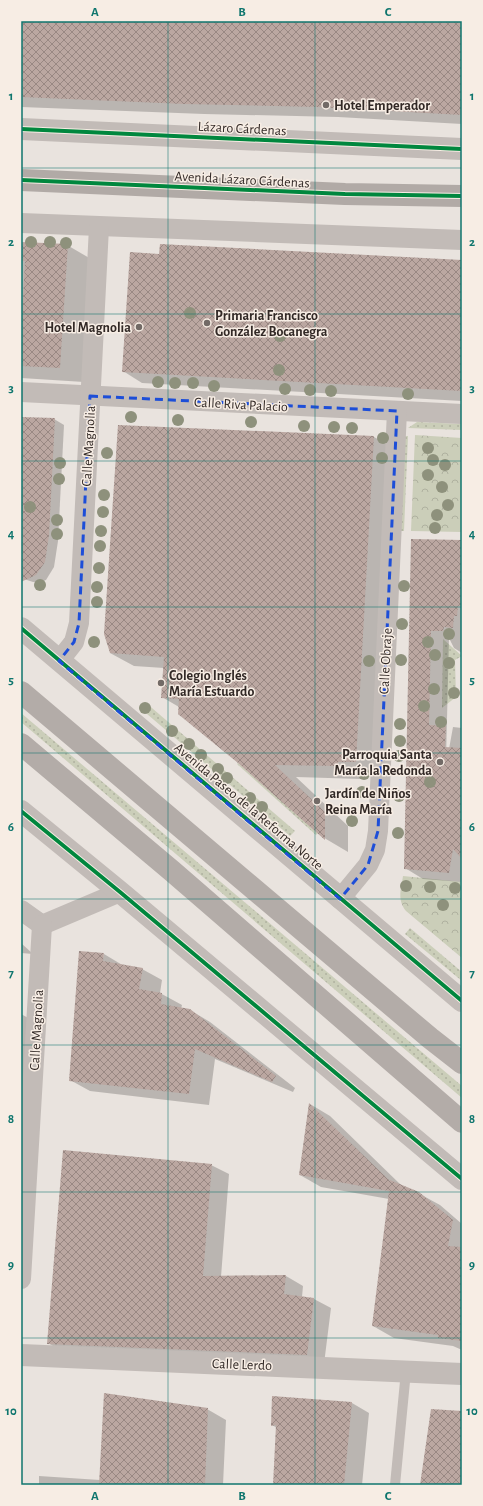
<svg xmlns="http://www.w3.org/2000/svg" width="483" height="1506" viewBox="0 0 483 1506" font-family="'Alegreya Sans',sans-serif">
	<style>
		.grass { fill: url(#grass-dots) }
		.forest { fill: url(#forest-crowns) }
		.shadow { fill: #0003 }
		.building { fill: url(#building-cross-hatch) }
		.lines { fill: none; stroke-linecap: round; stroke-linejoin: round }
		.service { stroke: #c2bbb7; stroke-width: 10 }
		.minor { stroke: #c2bbb7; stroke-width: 20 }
		.tertiary { stroke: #c2bbb7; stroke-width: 22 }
		.secondary { stroke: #b3aca8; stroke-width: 22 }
		.primary { stroke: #b1aaa6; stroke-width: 22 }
		.cycleway-casing { stroke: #f7ede4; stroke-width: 6 }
		.cycleway { stroke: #00873e; stroke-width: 4 }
		.tree { fill: #8e917c }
		.marked { fill: none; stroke: #1d4ed8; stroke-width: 3; stroke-dasharray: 8 5; stroke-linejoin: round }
		.grid { fill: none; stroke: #0f766e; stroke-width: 1; stroke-opacity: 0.55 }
		.poi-dot { fill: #726a66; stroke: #f7ede4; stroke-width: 1.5 }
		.labels { text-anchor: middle; stroke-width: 3; stroke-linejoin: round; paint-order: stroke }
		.poi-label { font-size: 14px; font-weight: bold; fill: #322926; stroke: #f7ede4; text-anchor: start }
		.street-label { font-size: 14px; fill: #322926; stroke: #f7ede4 }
		.neatline { fill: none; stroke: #0f766e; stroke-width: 1.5 }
		.grid-label { font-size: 13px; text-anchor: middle; font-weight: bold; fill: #0f766e }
	</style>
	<defs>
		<pattern id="grass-dots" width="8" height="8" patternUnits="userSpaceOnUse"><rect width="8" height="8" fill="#cbceb9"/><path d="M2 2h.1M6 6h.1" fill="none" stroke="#afb19f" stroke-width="1.8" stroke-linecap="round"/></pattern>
		<pattern id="forest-crowns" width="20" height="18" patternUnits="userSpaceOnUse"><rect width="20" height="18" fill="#cbceb9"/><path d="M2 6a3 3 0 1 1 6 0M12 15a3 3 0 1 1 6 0" fill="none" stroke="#afb19f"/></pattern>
		<pattern id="building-cross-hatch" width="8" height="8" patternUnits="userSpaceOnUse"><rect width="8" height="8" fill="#bba7a1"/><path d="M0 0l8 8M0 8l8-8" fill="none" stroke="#998883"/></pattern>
	</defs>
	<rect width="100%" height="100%" fill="#e9e3de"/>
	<g class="grass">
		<polygon points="417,422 462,424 462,430 408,428"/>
		<polygon points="404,436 408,436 404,531 398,531"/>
		<polygon points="443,639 462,656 455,660 456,697 442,708"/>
		<polygon points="145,702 295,831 290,836 140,708"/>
		<polygon points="21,713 462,1086 462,1098 21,722"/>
		<polygon points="238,763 318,833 316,835 237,764"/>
		<polygon points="410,928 462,972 462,981 405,934"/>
	</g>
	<g class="forest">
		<polygon points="415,435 462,438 462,532 411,531"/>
		<path d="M403 876 462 882V958L406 911C397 900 401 889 403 876Z"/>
	</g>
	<g class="shadow">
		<polygon points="21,21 462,21 462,124 338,117 204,114 21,107"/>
		<polygon points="21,243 67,245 91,259 84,382 21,378"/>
		<polygon points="462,261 462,401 142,383 123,371"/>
		<polygon points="21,418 54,419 64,425 58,541 54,567 46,580 41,582 33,582 21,578"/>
		<polygon points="119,426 374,437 397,450 379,775 361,775 361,779 296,777 348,826 348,852 326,839 179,707 162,697 164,668 134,666 110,653"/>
		<polygon points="412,540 462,541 462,653 454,648 449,638 446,760 447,760 453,727 462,728 462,882 423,879 405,868"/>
		<polygon points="21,943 33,954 21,953"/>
		<polygon points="104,954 124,966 142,969 162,980 160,993 182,1005 181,1009 190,1010 210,1022 295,1088 293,1092 215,1059 209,1105 90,1091 70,1080"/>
		<polygon points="21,1014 30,1019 21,1150"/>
		<polygon points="310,1104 330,1116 402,1186 418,1193 440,1205 462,1224 462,1350 453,1346 394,1338 373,1326 389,1199 321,1187 300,1175"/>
		<polygon points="211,1165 229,1174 221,1277 286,1276 303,1286 302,1297 314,1299 331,1308 324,1364 65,1353 48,1343"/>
		<polygon points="273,1397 352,1403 369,1413 362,1485 274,1485 277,1428 272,1425"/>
		<polygon points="207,1409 226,1420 223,1485 39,1485 39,1476 100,1480"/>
	</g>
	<g class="building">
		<polygon points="21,21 462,21 462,115 318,107 184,104 21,97"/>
		<polygon points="21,242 68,244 60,368 21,366 21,337 25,261 21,261"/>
		<polygon points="160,244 462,260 462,391 122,372 130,252 159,254"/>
		<polygon points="21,417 55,418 49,535 45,562 36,575 21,582"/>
		<polygon points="118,425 374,436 356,762 338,762 338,766 275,765 325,812 325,840 238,763 178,714 179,699 161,698 164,657 110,653 104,634"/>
		<polygon points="411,539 462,540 462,606 458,606 457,616 454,616 453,628 444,627 443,631 431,631 429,725 446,726 445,747 462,748 462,859 453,849 449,873 404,869"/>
		<polygon points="79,951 104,953 103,961 143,968 139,989 162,993 161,1004 190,1009 276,1076 272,1082 195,1049 189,1094 69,1081"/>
		<polygon points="309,1103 390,1181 390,1180 419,1192 453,1220 448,1246 462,1247 462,1341 438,1338 438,1335 372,1326 389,1191 299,1175"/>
		<polygon points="63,1150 212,1164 203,1276 286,1275 284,1294 314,1298 307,1355 47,1344"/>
		<polygon points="104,1393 208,1408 205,1485 99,1485"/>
		<polygon points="272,1396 352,1402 344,1485 273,1485 276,1425 271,1426"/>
		<polygon points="431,1409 462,1411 462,1485 420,1485"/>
	</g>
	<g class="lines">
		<polyline class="service" points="395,1485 406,1371"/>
		<g class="minor">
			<polyline points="21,223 462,240"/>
			<polyline points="21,392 462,414"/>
			<polyline points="59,661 74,642 79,623 99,227"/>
			<polyline points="340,899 368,865 375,850 378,831 397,411"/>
			<polyline points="21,910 42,925"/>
			<polyline points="42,925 120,892"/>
			<polyline points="21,1279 42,925"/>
		</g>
		<g class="tertiary">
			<polyline points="21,129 462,149"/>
			<polyline points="21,628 462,1001"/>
			<polyline points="21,811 120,892 462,1179"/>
			<polyline points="21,1355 462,1374"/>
		</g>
		<g class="secondary">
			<polyline points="21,692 430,1038 462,1063"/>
			<polyline points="21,744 172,871 462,1122"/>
		</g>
		<polyline class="primary" points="21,180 345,194 462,196"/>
		<g class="cycleway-casing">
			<g id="cycleway">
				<polyline points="21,129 462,149"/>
				<polyline points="21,180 345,194 462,196"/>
				<polyline points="21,628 462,1001"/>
				<polyline points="21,811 120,892 462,1179"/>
			</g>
		</g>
		<use href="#cycleway" class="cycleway"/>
	</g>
	<g class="tree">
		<circle cx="31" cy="242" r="6"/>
		<circle cx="50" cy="242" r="6"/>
		<circle cx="66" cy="243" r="6"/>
		<circle cx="190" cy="313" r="6"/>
		<circle cx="280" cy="336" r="6"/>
		<circle cx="279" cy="370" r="6"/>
		<circle cx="158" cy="382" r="6"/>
		<circle cx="175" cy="383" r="6"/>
		<circle cx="193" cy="383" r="6"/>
		<circle cx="214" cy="386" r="6"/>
		<circle cx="285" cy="389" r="6"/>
		<circle cx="310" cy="390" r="6"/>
		<circle cx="331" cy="391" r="6"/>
		<circle cx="408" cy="394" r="6"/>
		<circle cx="131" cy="417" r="6"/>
		<circle cx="178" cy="420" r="6"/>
		<circle cx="251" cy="422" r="6"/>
		<circle cx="304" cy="426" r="6"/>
		<circle cx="334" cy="427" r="6"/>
		<circle cx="352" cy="428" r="6"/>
		<circle cx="383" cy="438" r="6"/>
		<circle cx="428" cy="448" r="6"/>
		<circle cx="107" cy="453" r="6"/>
		<circle cx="382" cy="458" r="6"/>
		<circle cx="433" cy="460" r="6"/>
		<circle cx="60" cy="463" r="6"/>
		<circle cx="445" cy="465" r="6"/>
		<circle cx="428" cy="475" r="6"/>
		<circle cx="59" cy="479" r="6"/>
		<circle cx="442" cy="487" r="6"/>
		<circle cx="104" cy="495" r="6"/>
		<circle cx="448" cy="505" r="6"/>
		<circle cx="30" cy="507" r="6"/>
		<circle cx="103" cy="512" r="6"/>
		<circle cx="437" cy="515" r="6"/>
		<circle cx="57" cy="520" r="6"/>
		<circle cx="435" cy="528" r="6"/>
		<circle cx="101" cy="531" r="6"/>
		<circle cx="57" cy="534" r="6"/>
		<circle cx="100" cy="546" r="6"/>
		<circle cx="99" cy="568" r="6"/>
		<circle cx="40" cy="585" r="6"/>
		<circle cx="404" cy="586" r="6"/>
		<circle cx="97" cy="587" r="6"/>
		<circle cx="97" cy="602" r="6"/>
		<circle cx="402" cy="624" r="6"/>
		<circle cx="449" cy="634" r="6"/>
		<circle cx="94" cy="642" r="6"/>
		<circle cx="428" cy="642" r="6"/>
		<circle cx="435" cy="655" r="6"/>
		<circle cx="401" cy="660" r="6"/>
		<circle cx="369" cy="661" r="6"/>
		<circle cx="449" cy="663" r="6"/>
		<circle cx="434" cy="689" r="6"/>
		<circle cx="454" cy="693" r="6"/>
		<circle cx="424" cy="706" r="6"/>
		<circle cx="145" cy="708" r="6"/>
		<circle cx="441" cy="722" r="6"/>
		<circle cx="400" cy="724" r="6"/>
		<circle cx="172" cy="731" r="6"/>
		<circle cx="400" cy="741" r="6"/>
		<circle cx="189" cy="744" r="6"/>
		<circle cx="201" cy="755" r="6"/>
		<circle cx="399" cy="756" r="6"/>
		<circle cx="218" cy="769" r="6"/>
		<circle cx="364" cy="774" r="6"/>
		<circle cx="227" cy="778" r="6"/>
		<circle cx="430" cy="782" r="6"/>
		<circle cx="362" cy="792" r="6"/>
		<circle cx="399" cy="796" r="6"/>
		<circle cx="250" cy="798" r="6"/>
		<circle cx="262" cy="807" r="6"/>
		<circle cx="352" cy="821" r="6"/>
		<circle cx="398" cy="833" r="6"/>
		<circle cx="406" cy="886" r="6"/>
		<circle cx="430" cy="887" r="6"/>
		<circle cx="455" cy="888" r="6"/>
		<circle cx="443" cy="905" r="6"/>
	</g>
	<path class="marked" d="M90 396 397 411 378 831 368 865 340 899 59 661 74 642 79 623Z"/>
	<path class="grid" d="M168 21V1485M315 21V1485M21 168H462M21 314H462M21 461H462M21 607H462M21 753H462M21 899H462M21 1045H462M21 1192H462M21 1338H462"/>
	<g class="poi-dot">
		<circle cx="326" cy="105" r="4"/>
		<circle cx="207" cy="323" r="4"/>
		<circle cx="139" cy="327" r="4"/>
		<circle cx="161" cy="683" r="4"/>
		<circle cx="440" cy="762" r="4"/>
		<circle cx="317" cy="801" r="4"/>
	</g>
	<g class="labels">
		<g class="poi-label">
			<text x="334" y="110">Hotel Emperador</text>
			<text x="215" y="320">Primaria Francisco<tspan x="215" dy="16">González Bocanegra</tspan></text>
			<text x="131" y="332" text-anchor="end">Hotel Magnolia</text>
			<text x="169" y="680">Colegio Inglés<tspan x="169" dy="16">María Estuardo</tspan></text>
			<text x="432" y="759" text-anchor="end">Parroquia Santa<tspan x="432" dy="16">María la Redonda</tspan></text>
			<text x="325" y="798">Jardín de Niños<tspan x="325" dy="16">Reina María</tspan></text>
		</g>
		<g class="street-label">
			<text transform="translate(242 128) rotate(3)" y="5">Lázaro Cárdenas</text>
			<text transform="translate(242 179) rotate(3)" y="5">Avenida Lázaro Cárdenas</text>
			<text transform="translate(241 404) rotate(3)" y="5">Calle Riva Palacio</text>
			<text transform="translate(88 446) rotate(-87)" y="5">Calle Magnolia</text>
			<text transform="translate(385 661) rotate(-87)" y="5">Calle Obraje</text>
			<text transform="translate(249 806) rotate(40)" y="5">Avenida Paseo de la Reforma Norte</text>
			<text transform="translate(36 1030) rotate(-87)" y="5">Calle Magnolia</text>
			<text transform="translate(242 1364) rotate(2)" y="5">Calle Lerdo</text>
		</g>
	</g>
	<rect width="483" height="1506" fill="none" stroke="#f7ede4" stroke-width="44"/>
	<rect x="22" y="22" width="439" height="1462" class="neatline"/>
	<g class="grid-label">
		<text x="95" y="16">A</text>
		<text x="242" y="16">B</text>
		<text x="388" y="16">C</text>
		<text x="11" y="100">1</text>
		<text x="472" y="100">1</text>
		<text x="11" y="246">2</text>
		<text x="472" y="246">2</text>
		<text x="11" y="392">3</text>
		<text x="472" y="392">3</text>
		<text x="11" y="538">4</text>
		<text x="472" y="538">4</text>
		<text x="11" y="684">5</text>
		<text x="472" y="684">5</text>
		<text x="11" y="831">6</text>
		<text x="472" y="831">6</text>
		<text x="11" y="977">7</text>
		<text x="472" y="977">7</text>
		<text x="11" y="1123">8</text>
		<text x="472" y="1123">8</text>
		<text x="11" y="1269">9</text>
		<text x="472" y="1269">9</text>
		<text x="11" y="1415">10</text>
		<text x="472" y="1415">10</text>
		<text x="95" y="1500">A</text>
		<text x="242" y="1500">B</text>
		<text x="388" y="1500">C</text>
	</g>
</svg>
